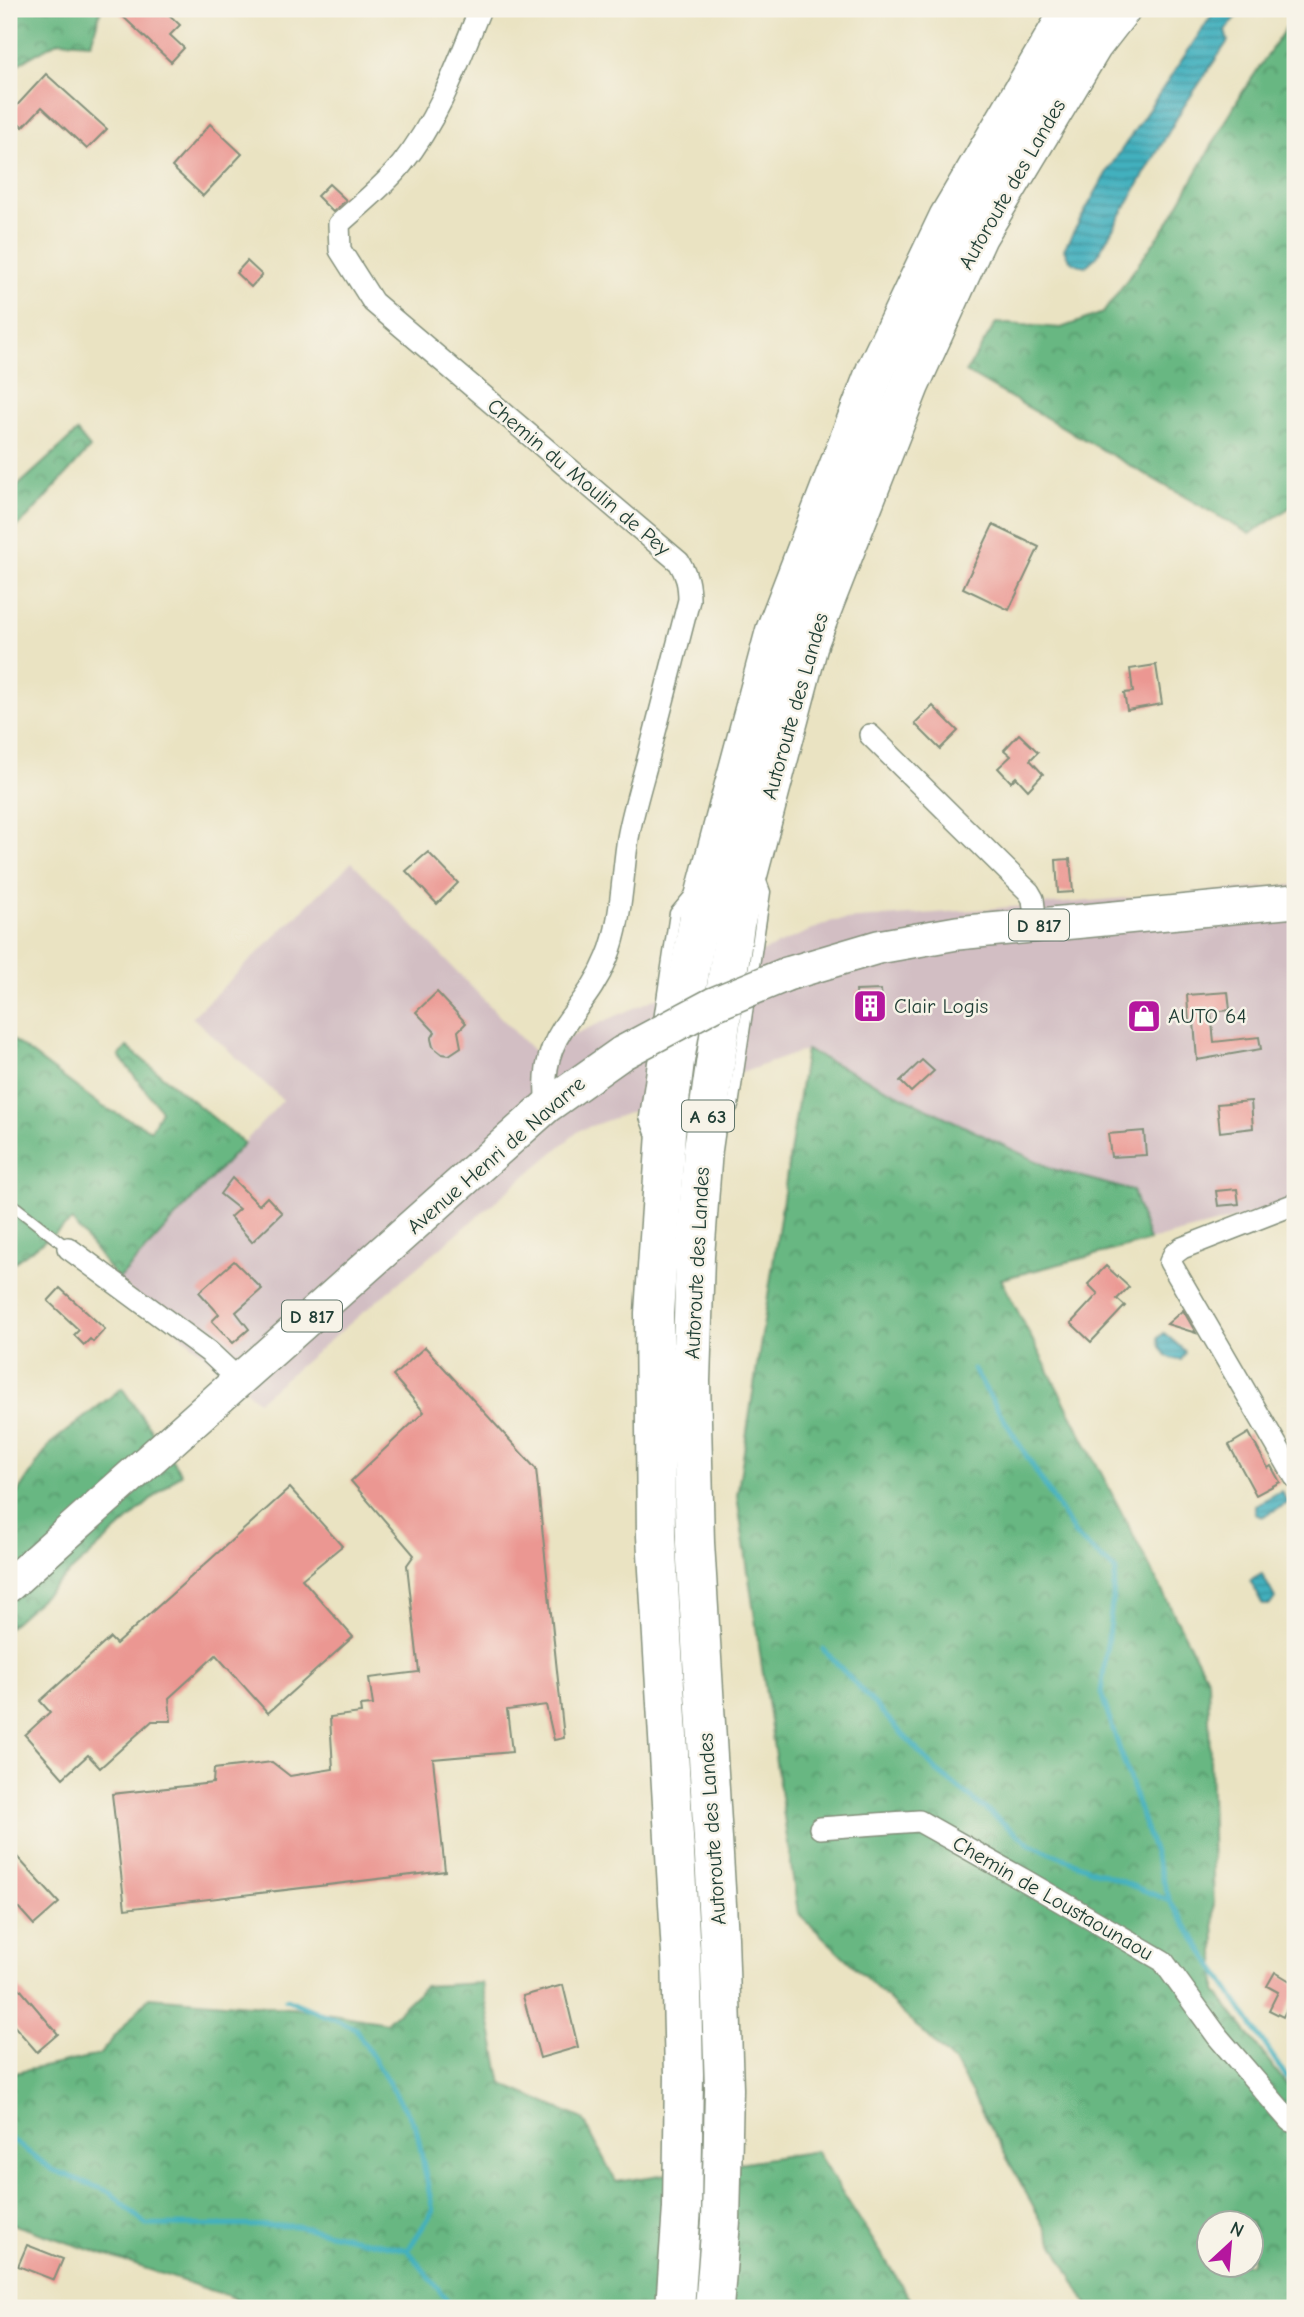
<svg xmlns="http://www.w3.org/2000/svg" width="1304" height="2317" viewBox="0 0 1304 2317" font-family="'Comic Neue',sans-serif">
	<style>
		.industrial { fill: #d2bec3 }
		.forest { fill: url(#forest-crowns); stroke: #447a5b; stroke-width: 2; fill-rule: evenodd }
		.water { fill: url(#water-rules); stroke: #307679; stroke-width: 2 }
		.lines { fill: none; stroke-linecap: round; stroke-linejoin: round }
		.stream { stroke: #42b0be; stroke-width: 5 }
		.building { fill: #eb9792 }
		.lane-casing { stroke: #84907b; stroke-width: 13 }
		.street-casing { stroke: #84907b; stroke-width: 24 }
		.primary-casing { stroke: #84907b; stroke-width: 36 }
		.highway-casing { stroke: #84907b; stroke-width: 41 }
		.lane { stroke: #fff; stroke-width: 10 }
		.street { stroke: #fff; stroke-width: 21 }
		.primary { stroke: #fff; stroke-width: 33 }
		.highway { stroke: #fff; stroke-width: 38 }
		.primary-bridge-casing { stroke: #84907b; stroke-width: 36; stroke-linecap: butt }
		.primary-bridge { stroke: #fff; stroke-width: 33 }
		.labels { text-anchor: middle; stroke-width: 5; stroke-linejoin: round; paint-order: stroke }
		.shield { fill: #f7f3e8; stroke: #60746a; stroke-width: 2 }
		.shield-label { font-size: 19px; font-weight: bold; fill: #1f3d34 }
		.street-label { font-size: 21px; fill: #1f3d34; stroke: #f7f3e8 }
		.poi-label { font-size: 21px; fill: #1f3d34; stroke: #f7f3e8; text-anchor: start }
	</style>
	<defs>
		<pattern id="forest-crowns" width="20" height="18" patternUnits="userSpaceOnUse" patternTransform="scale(1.75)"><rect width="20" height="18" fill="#68b782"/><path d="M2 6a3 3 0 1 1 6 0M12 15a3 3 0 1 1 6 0" fill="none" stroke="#55966b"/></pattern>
		<pattern id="water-rules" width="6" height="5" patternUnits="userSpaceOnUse" patternTransform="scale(1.75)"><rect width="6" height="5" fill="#42b0be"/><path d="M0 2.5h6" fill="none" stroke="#37909b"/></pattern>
	</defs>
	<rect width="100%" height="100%" fill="#f7f3e8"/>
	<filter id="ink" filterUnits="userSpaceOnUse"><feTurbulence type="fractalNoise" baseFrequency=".0143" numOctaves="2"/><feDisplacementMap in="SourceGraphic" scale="14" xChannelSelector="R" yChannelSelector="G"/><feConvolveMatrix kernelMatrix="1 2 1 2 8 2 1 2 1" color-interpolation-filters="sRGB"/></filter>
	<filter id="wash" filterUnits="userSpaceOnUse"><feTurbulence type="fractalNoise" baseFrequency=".00686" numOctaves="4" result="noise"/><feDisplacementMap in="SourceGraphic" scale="28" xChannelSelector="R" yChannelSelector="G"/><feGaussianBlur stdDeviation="1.57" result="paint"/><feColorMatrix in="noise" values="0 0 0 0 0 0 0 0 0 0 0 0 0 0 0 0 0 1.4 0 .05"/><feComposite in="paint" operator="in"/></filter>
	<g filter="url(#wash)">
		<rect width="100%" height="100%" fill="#eae3c2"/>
		<polygon class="industrial" points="352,862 534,1052 832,921 1295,885 1295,1203 1149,1241 1133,1191 1053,1169 806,1050 580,1130 258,1401 118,1280 283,1100 192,1017"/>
		<g class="forest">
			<polygon points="9,9 101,9 91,43 59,41 9,69"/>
			<polygon points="1295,14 1295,504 1250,534 966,372 996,323 1061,328 1103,313 1168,223 1240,96"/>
			<polygon points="77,432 90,448 29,516 9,534 9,494"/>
			<polygon points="9,1037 103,1107 151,1130 161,1110 119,1056 127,1047 244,1143 118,1280 72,1221 9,1266"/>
			<path d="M806 1050 1053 1169 1133 1191 1149 1241 1001 1279 1208 1680 1216 1991 1295 2096V2308H1089L955 2063 798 1913 737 1496ZM1210 2222H1252V2264H1210Z"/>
			<polygon points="122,1388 181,1473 9,1627 9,1506 50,1444"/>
			<polygon points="482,1983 502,2084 583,2119 616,2182 816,2151 916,2308 264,2308 12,2224 9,2220 9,2074 99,2055 149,1997 301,2009 386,2023 425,1986"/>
		</g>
		<g class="water">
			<path d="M1216 9H1243L1225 31 1228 41 1182 109 1097 256 1086 266C1072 264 1069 261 1064 249L1108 170Z"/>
			<path d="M1164 1333 1184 1350 1185 1353 1181 1360C1168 1360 1159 1351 1158 1338Z"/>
			<polygon points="1281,1491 1288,1503 1262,1517 1255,1514 1255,1505"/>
			<polygon points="1262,1574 1275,1598 1270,1605 1263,1605 1250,1581"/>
		</g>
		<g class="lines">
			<g class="stream">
				<polyline points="973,1369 1076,1536 1116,1571 1101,1693 1170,1901"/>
				<polyline points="823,1649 937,1771 1031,1845 1170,1901 1295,2090"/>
				<polyline points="286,1999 355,2028 416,2127 433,2211 408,2250"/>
				<polyline points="9,2138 53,2170 110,2192 146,2225 297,2226 408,2250 453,2308"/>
			</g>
		</g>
		<g id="blocks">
			<g class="building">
				<polygon points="115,9 163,9 180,25 170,35 184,48 171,62"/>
				<polygon points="46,74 107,129 87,149 42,107 23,127 9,114"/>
				<polygon points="210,124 242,154 203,196 172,167"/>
				<polygon points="329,184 346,200 333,212 317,196"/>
				<polygon points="247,261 262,275 251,287 236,273"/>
				<polygon points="993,525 1039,547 1009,610 963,588"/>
				<polygon points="1156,665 1162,704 1127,710 1124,693 1133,692 1130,669"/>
				<polygon points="933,706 958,731 940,749 915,724"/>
				<polygon points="1019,734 1038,752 1030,760 1043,774 1028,790 1016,777 1011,782 998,768 1011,756 1004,750"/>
				<polygon points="428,852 458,883 437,904 406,871"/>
				<polygon points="1070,859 1073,892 1058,893 1056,860"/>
				<polygon points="881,990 884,1020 859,1021 856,991"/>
				<polygon points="437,992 466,1023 458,1031 461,1047 449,1055 442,1054 433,1047 431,1039 435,1032 416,1012"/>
				<polygon points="1228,992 1230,1010 1211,1012 1214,1042 1259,1037 1261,1049 1197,1060 1194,1022 1189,1023 1187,995"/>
				<polygon points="922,1060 934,1071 911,1092 900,1081"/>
				<polygon points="1251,1101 1253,1128 1220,1132 1217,1104"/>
				<polygon points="1144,1131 1146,1155 1111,1157 1108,1134"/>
				<polygon points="232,1178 259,1205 267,1197 282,1213 252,1242 230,1217 239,1209 220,1194"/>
				<polygon points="1237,1189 1239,1204 1218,1206 1216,1191"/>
				<polygon points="234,1261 262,1289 236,1312 249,1329 233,1343 212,1321 219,1314 199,1292"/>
				<polygon points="1106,1266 1129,1287 1117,1299 1125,1306 1091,1342 1071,1323 1098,1294 1088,1284"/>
				<polygon points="60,1288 105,1329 93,1342 90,1339 84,1345 74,1335 79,1330 48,1301"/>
				<polygon points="1183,1310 1196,1333 1167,1324"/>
				<polygon points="425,1347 536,1469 564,1738 554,1740 546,1705 507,1710 512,1752 433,1759 445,1871 125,1909 112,1794 213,1783 214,1769 272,1762 290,1776 333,1769 330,1717 361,1713 360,1706 373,1705 369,1678 419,1672 407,1565 414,1555 351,1481 424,1412 393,1376"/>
				<polygon points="1249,1433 1268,1468 1271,1466 1280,1482 1256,1495 1229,1445"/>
				<polygon points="290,1488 342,1546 302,1579 353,1637 268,1713 216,1655 169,1698 171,1721 152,1721 100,1768 88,1755 63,1778 25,1735 50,1712 40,1701 110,1638 116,1644"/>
				<polygon points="9,1848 59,1903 34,1925 9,1897"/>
				<polygon points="1275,1972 1295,1984 1295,1992 1283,2017 1269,2010 1278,1992 1267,1986"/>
				<polygon points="9,1976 58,2034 37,2052 9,2020"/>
				<polygon points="563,1985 578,2047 540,2058 523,1996"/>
				<polygon points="27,2245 63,2259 54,2280 18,2266"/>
			</g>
		</g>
	</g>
	<g filter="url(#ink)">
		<use href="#blocks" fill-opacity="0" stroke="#84907b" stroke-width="2"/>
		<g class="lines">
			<g class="lane-casing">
				<g id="lane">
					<polyline points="658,1027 675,913 690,895"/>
					<polyline points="721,1124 733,1106 765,892 760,878"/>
					<polyline points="652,1136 645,1117 656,1042"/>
					<polyline points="9,1202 68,1248"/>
				</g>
			</g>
			<g class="street-casing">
				<g id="street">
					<path d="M480 9C458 63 439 118 402 164 384 186 360 205 339 224L340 250 373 302 679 562C687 575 689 585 689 600 676 652 662 703 649 755 642 782 633 810 628 838 622 875 622 923 607 958 583 1018 537 1030 547 1106"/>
					<polyline points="870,735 1029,892 1033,899 1036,925"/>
					<polyline points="1295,1204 1182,1248 1174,1254 1170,1262 1295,1477"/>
					<polyline points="68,1248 209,1352 240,1381"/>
					<polyline points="820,1828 919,1821 1026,1881 1163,1961 1218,2037 1290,2121 1295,2122"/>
				</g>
			</g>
			<g class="primary-casing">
				<g id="primary">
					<polyline points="787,974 878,947 957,933 1295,901"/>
					<polyline points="9,1585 547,1106 622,1053"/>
				</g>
			</g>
			<g class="highway-casing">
				<g id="highway">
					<polyline points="675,2308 682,2208 684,2074 681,1954 656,1536 654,1313 666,1133 675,1061 699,916 775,631 876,369 948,218 1060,28 1074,9"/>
					<polyline points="714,2308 721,2221 724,2089 719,1938 695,1543 691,1381 695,1256 703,1149 735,924 810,640 910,385 978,236 1093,45 1121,9"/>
				</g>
			</g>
			<use href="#lane" class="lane"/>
			<use href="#street" class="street"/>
			<use href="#primary" class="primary"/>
			<use href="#highway" class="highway"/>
			<g class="primary-bridge-casing">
				<polyline id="primary-bridge" points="622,1053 714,1004 787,974"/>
			</g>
			<use href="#primary-bridge" class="primary-bridge"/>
		</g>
	</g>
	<defs>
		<g id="building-square" transform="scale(1.75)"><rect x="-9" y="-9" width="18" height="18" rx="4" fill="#b5179e" stroke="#f7f3e8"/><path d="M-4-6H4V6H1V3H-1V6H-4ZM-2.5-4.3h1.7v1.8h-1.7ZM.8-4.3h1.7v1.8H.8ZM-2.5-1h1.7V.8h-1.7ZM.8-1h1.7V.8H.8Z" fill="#fff"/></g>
		<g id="shop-square" transform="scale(1.75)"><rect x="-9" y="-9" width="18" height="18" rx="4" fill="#b5179e" stroke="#f7f3e8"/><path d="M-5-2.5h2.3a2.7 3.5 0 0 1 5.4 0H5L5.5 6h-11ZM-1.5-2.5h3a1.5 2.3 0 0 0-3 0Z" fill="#fff"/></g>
	</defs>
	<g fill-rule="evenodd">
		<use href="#building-square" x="870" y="1006"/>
		<use href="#shop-square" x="1144" y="1016"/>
	</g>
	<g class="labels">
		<g class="shield">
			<rect x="1009" y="909.5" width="60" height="31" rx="5"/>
			<rect x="682" y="1100.5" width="52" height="31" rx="5"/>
			<rect x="282" y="1300.5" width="60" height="31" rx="5"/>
		</g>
		<g class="shield-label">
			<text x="1039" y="932">D 817</text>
			<text x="708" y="1123">A 63</text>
			<text x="312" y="1323">D 817</text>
		</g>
		<g class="street-label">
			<text transform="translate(1012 184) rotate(-60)" y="7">Autoroute des Landes</text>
			<text transform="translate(579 477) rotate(40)" y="7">Chemin du Moulin de Pey</text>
			<text transform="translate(795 706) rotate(-74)" y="7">Autoroute des Landes</text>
			<text transform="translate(496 1155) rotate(-41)" y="7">Avenue Henri de Navarre</text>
			<text transform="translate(697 1263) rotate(-87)" y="7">Autoroute des Landes</text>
			<text transform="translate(712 1829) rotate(-94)" y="7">Autoroute des Landes</text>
			<text transform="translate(1053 1898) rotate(30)" y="7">Chemin de Loustaounaou</text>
		</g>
		<g class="poi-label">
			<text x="894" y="1013">Clair Logis</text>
			<text x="1168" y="1023">AUTO 64</text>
		</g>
	</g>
	<rect width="1304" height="2317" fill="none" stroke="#f7f3e8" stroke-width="35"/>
	<g transform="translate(1230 2244) rotate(26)"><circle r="33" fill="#f7f3e8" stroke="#a1aaa0" stroke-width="2"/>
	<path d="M0-5L12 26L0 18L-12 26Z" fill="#b5179e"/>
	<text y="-10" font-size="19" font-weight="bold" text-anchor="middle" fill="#1f3d34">N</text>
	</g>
</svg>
